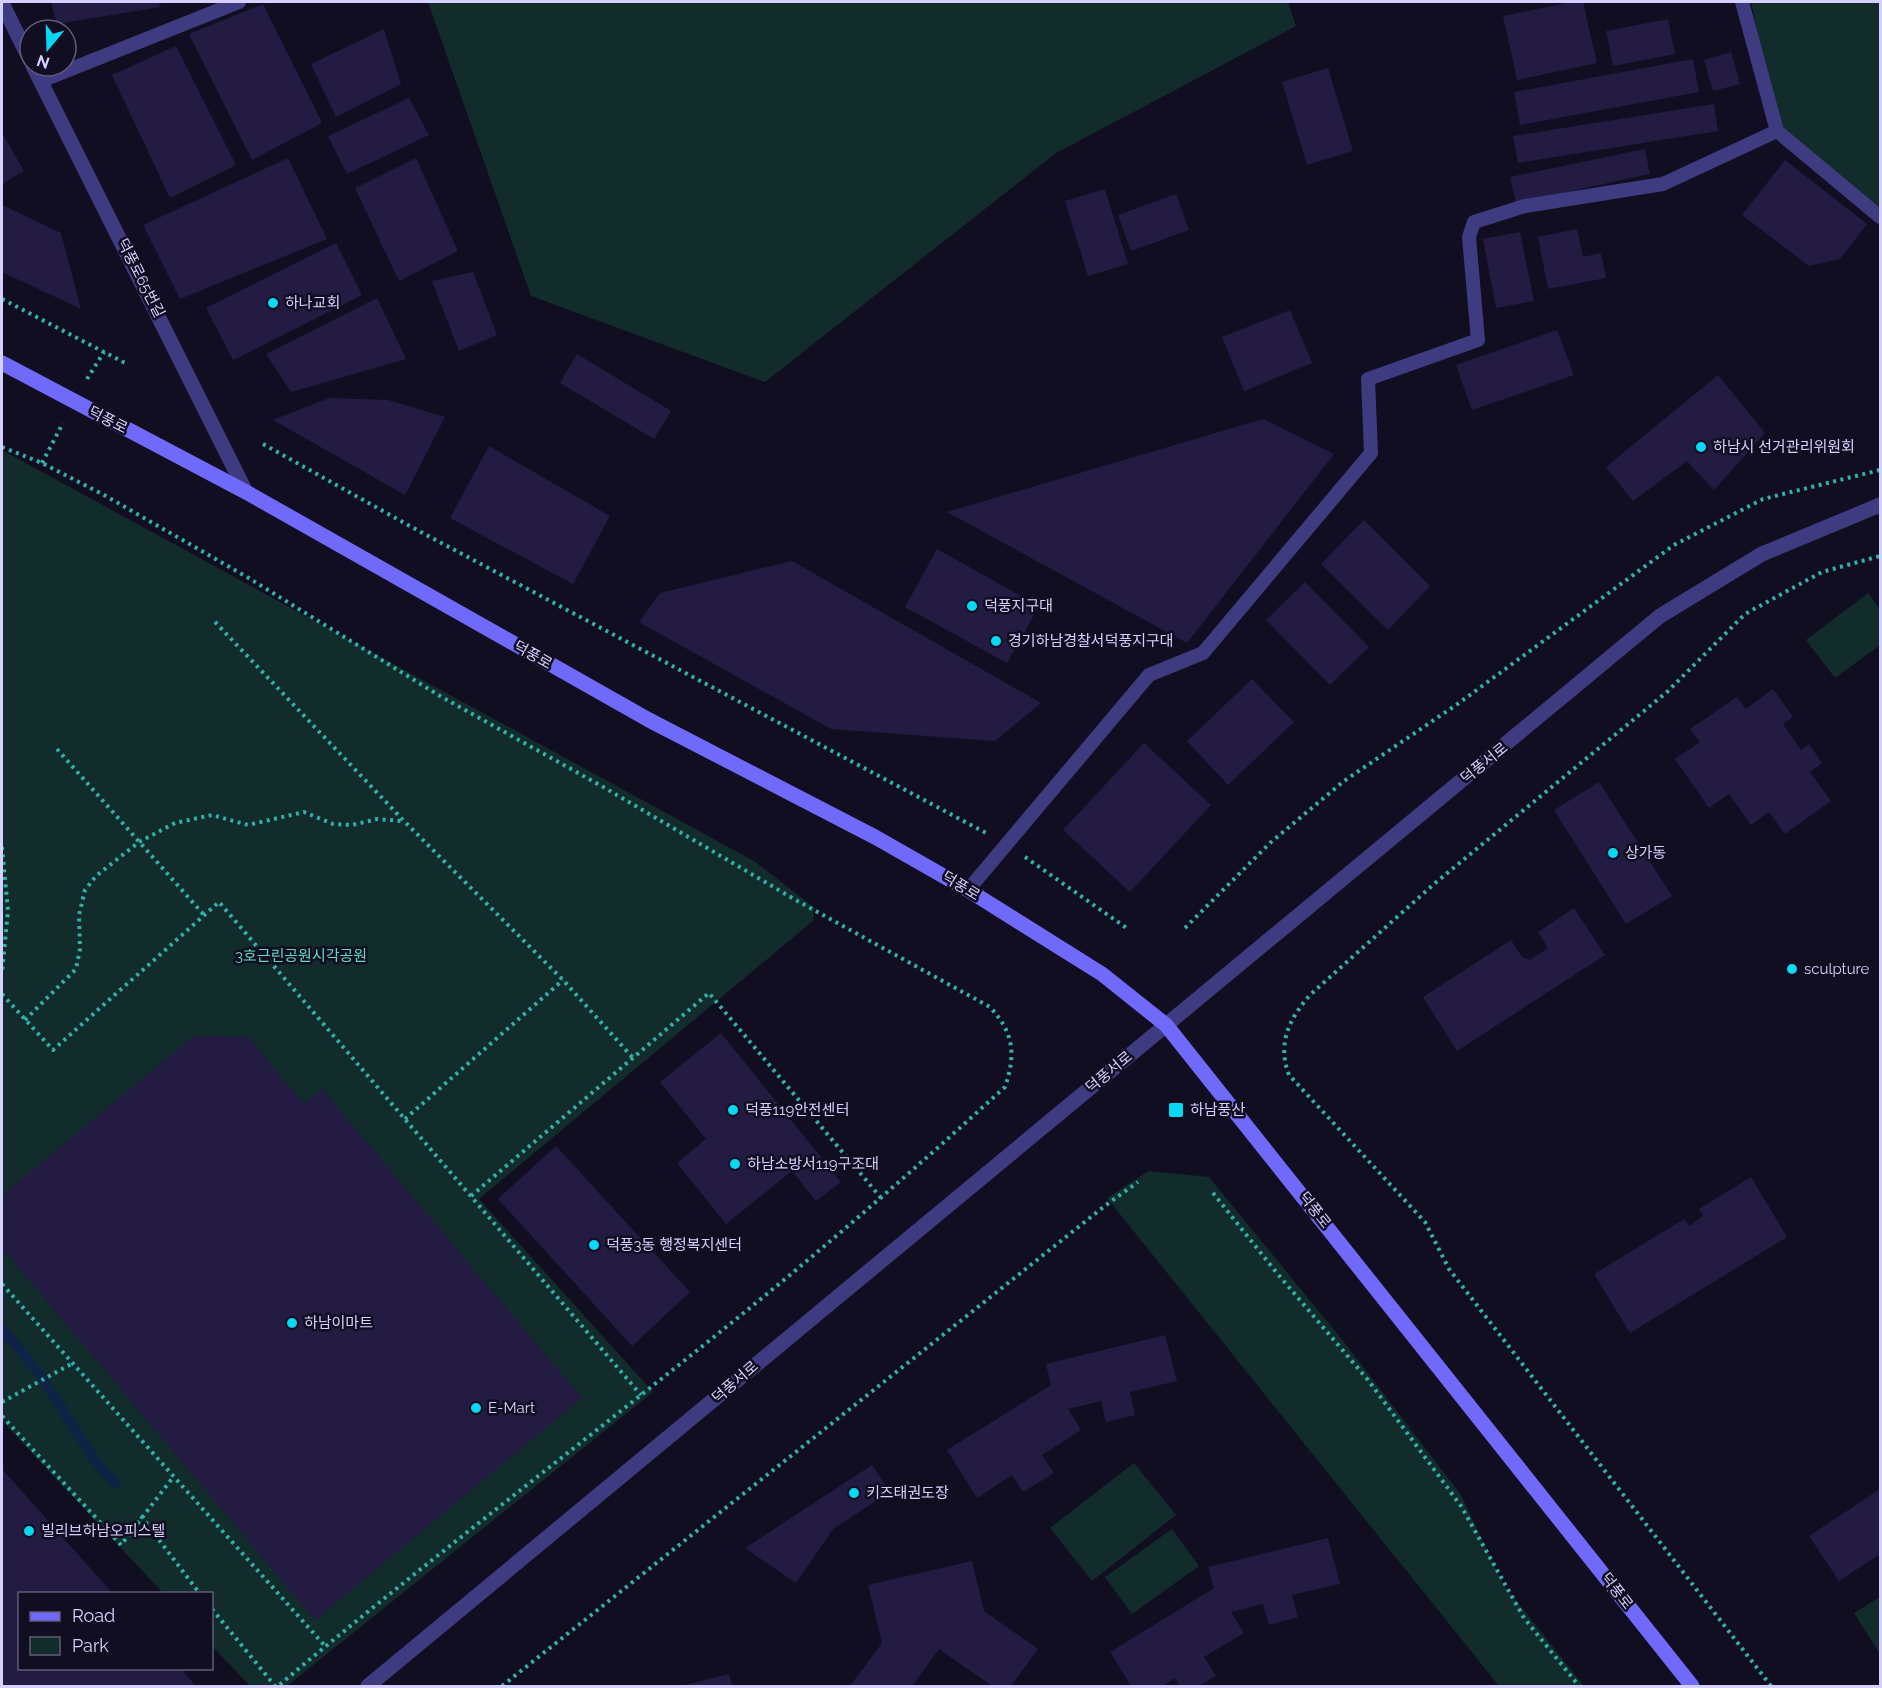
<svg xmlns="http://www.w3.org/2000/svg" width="1882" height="1688" viewBox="0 0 1882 1688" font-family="Raleway,'Noto Sans KR',sans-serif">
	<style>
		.green { fill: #112c2b }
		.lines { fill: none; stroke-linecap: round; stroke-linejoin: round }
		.stream { stroke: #0e2346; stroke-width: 10 }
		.building { fill: #231b42 }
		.path { stroke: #32b0ab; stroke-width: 4; stroke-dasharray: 3 4.5; stroke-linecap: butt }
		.service { stroke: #3e3b80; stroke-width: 14 }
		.minor { stroke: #3e3b80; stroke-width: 15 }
		.tertiary { stroke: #3e3b80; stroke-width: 15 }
		.secondary { stroke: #706afb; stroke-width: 15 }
		.poi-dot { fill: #07d8f3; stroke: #120e22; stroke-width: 2 }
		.labels { text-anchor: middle; stroke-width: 5; stroke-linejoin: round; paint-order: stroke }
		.street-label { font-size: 15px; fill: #d6d0fe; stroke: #120e22 }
		.poi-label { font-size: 15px; fill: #d6d0fe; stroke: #120e22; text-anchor: start }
		.park-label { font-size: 15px; fill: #5fdbbe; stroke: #120e22 }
	</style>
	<rect width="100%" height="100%" fill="#120e22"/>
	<g class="green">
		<polygon points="428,2 1288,2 1296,26 1056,153 765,382 531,296"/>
		<polygon points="1751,2 1880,2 1880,217 1777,131"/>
		<polygon points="2,450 754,861 815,908 813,921 479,1199 653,1392 287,1686 250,1686 212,1646 212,1594 163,1593 2,1421"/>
		<polygon points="1868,593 1880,610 1880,645 1835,678 1806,640"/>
		<polygon points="1149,1171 1209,1177 1344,1342 1461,1495 1503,1584 1584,1686 1499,1686 1107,1198"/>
		<polygon points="1134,1463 1176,1515 1092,1581 1050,1528"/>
		<polygon points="1172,1529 1199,1566 1132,1614 1105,1577"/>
		<polygon points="1880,1597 1880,1654 1854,1613"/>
	</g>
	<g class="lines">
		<polyline class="stream" points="2,1329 39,1373 96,1462 116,1484"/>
	</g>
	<g class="building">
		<polygon points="51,2 158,2 161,7 57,24"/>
		<polygon points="1572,2 1583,2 1597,63 1517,80 1503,16"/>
		<polygon points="263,4 322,123 252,160 189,34"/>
		<polygon points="1668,19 1675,54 1613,66 1606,31"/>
		<polygon points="384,29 401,84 336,117 311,64"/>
		<polygon points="176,46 236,165 170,198 112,75"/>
		<polygon points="1731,52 1740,84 1713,91 1704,60"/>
		<polygon points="1693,59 1699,92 1520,125 1514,92"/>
		<polygon points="1328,68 1353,151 1307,165 1282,82"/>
		<polygon points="409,98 429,135 347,174 328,136"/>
		<polygon points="1714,104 1718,131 1518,163 1513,136"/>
		<polygon points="2,133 24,171 2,184"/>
		<polygon points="1645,149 1650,174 1516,203 1510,177"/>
		<polygon points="288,158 327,239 180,299 143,225"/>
		<polygon points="416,158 458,251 399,281 355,188"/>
		<polygon points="1785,160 1867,224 1840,259 1809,266 1742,215"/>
		<polygon points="1105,189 1128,264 1088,276 1065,201"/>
		<polygon points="1176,194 1189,230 1131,251 1118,215"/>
		<polygon points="2,205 61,233 81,309 2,272"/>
		<polygon points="1577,229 1583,257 1601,253 1606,278 1548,289 1538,237"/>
		<polygon points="1520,232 1534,301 1496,308 1483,239"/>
		<polygon points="336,243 362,295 233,360 206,308"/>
		<polygon points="473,272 497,335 459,351 432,281"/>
		<polygon points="377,298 406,359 291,392 266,354"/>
		<polygon points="1290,310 1312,363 1244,391 1222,337"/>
		<polygon points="1557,330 1574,375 1472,410 1456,365"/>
		<polygon points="577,354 671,411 654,439 560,383"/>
		<polygon points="1718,375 1765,433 1714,490 1687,461 1633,501 1606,467"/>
		<polygon points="329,398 388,400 445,417 405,495 273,420"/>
		<polygon points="1263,419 1334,454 1187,643 947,512"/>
		<polygon points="489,446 610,516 573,584 450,518"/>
		<polygon points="1364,520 1430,586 1388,630 1321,564"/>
		<polygon points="937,549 1039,606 1007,663 905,607"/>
		<polygon points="792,561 1041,703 995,741 831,729 639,622 660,593"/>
		<polygon points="1305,582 1369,647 1330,685 1266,620"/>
		<polygon points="1252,679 1294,722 1228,785 1187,741"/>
		<polygon points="1773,689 1793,717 1783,724 1801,750 1809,744 1822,763 1810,772 1831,801 1785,834 1769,812 1751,825 1729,794 1709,808 1675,759 1700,742 1690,729 1737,697 1746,709"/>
		<polygon points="1144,743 1211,805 1130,892 1063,830"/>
		<polygon points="1599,782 1672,896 1626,924 1554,810"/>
		<polygon points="1574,908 1605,955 1457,1051 1423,997 1511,940 1522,957 1530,960 1548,948 1538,932"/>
		<polygon points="721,1033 841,1182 816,1201 792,1171 726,1224 677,1163 706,1139 660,1082"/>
		<polygon points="194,1036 248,1037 304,1104 322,1089 582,1398 315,1620 2,1248 2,1217 6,1192"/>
		<polygon points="556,1146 690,1292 632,1346 498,1199"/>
		<polygon points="1751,1177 1787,1237 1630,1333 1594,1274 1684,1219 1689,1226 1703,1216 1699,1209"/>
		<polygon points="1165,1335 1177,1381 1130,1392 1135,1415 1106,1422 1101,1401 1068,1409 1081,1430 1042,1455 1054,1473 1023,1492 1012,1475 977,1498 947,1450 1051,1385 1046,1364"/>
		<polygon points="872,1465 890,1492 833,1529 796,1583 745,1548"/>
		<polygon points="2,1469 113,1594 20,1594 20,1668 180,1668 196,1686 2,1686"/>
		<polygon points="1880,1489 1880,1554 1839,1581 1809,1536"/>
		<polygon points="1328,1538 1340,1584 1292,1595 1298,1617 1269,1625 1263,1604 1231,1612 1244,1633 1204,1657 1216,1676 1199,1686 1180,1686 1175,1678 1162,1686 1131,1686 1110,1652 1214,1588 1208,1567"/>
		<polygon points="972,1561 984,1611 1038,1649 1011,1686 992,1686 939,1649 912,1686 850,1686 882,1643 868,1585"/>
		<polygon points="729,1674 732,1686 681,1686"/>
	</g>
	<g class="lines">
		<g class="path">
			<polyline points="2,299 127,364"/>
			<polyline points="87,379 104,352"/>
			<polyline points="263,444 417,530 986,833"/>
			<path d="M2 447 42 463 104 495 247 577 440 696 605 788 794 899 990 1007C1014 1033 1016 1054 1005 1087 914 1170 821 1251 725 1328 576 1448 424 1563 278 1686"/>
			<polyline points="42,463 63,423"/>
			<polyline points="215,622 404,821 563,980 633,1058"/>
			<polyline points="57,749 204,915"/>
			<polyline points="2,847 8,911 2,972"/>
			<polyline points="1025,857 1128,929"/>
			<polyline points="1185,928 1270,843 1344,781 1459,703 1674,545 1763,499 1880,470"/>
			<polyline points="2,994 53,1050 219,902 641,1395"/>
			<polyline points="25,1020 76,969 80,949 79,915 85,890 96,876 139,842 175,823 212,815 248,825 304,812 333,824 352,825 377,819 402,821"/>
			<polyline points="405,1119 563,980"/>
			<polyline points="1213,1193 1276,1272 1368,1380 1461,1506 1524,1618 1579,1686"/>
			<polyline points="471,1196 709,993 881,1198"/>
			<polyline points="2,1284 325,1646"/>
			<polyline points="2,1402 73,1363"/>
			<polyline points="2,1416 121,1545 174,1476"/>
			<polyline points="141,1516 200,1594"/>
			<polyline points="212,1609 275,1686"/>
			<polyline points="502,1686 1106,1205 1138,1182"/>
			<path d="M1771 1686 1449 1269 1425 1222 1289 1075C1277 1044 1289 1019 1310 995L1434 884 1667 692 1745 614 1822 572 1880 556"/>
		</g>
		<g class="service">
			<polyline points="1742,2 1777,131 1880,217"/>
			<polyline points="41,81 239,2"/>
			<polyline points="968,890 1149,675 1203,653 1371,453 1368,379 1478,340 1469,237 1474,222 1525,206 1663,184 1777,131"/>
		</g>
		<g class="minor">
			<polyline points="2,3 30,60"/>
			<polyline points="33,66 246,492"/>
		</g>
		<polyline class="tertiary" points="368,1686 1660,616 1762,554 1880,505"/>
		<polyline class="secondary" points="2,363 246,492 649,720 875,837 968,890 1102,974 1166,1025 1692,1686"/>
	</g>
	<g class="poi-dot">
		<circle cx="273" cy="303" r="6"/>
		<circle cx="1701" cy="447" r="6"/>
		<circle cx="972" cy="606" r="6"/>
		<circle cx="996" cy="641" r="6"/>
		<circle cx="1613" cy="853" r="6"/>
		<circle cx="1792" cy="969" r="6"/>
		<circle cx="733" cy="1110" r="6"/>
		<rect x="1168" y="1102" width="16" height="16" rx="3"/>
		<circle cx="735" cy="1164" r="6"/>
		<circle cx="594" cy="1245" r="6"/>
		<circle cx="292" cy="1323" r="6"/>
		<circle cx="476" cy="1408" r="6"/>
		<circle cx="854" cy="1493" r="6"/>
		<circle cx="29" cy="1531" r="6"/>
	</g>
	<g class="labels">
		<g class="street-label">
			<text transform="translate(141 278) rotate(63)" y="5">덕풍로65번길</text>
			<text transform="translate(108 420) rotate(27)" y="5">덕풍로</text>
			<text transform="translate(533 655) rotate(29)" y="5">덕풍로</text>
			<text transform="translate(1484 763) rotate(-39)" y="5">덕풍서로</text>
			<text transform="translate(961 886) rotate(31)" y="5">덕풍로</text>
			<text transform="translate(1109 1072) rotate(-40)" y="5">덕풍서로</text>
			<text transform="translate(1315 1210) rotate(52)" y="5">덕풍로</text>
			<text transform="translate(735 1382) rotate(-41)" y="5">덕풍서로</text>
			<text transform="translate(1617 1591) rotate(52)" y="5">덕풍로</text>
		</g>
		<g class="poi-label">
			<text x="285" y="308">하나교회</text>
			<text x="1713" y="452">하남시 선거관리위원회</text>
			<text x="984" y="611">덕풍지구대</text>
			<text x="1008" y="646">경기하남경찰서덕풍지구대</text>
			<text x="1625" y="858">상가동</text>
			<text x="1804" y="974">sculpture</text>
			<text x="745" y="1115">덕풍119안전센터</text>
			<text x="1190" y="1115">하남풍산</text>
			<text x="747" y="1169">하남소방서119구조대</text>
			<text x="606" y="1250">덕풍3동 행정복지센터</text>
			<text x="304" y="1328">하남이마트</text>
			<text x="488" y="1413">E-Mart</text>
			<text x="866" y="1498">키즈태권도장</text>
			<text x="41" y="1536">빌리브하남오피스텔</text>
		</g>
		<g class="park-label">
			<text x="301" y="961">3호근린공원시각공원</text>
		</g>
	</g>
	<rect width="1882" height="1688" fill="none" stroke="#d6d0fe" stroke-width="6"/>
	<rect x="18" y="1592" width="195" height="78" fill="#120e22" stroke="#605c7a" stroke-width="1.5"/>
	<rect x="30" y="1612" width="30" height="9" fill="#706afb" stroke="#605c7a" stroke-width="1.5"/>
	<text x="72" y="1622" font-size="18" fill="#d6d0fe">Road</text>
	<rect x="30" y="1637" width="30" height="18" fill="#112c2b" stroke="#605c7a" stroke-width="1.5"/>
	<text x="72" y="1652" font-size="18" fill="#d6d0fe">Park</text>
	<g transform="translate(48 48) rotate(199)"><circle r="28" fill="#120e22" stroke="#605c7a" stroke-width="1.5"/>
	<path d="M0-4.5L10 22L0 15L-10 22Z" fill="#07d8f3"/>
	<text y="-9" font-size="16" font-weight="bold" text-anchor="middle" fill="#d6d0fe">N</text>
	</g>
</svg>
